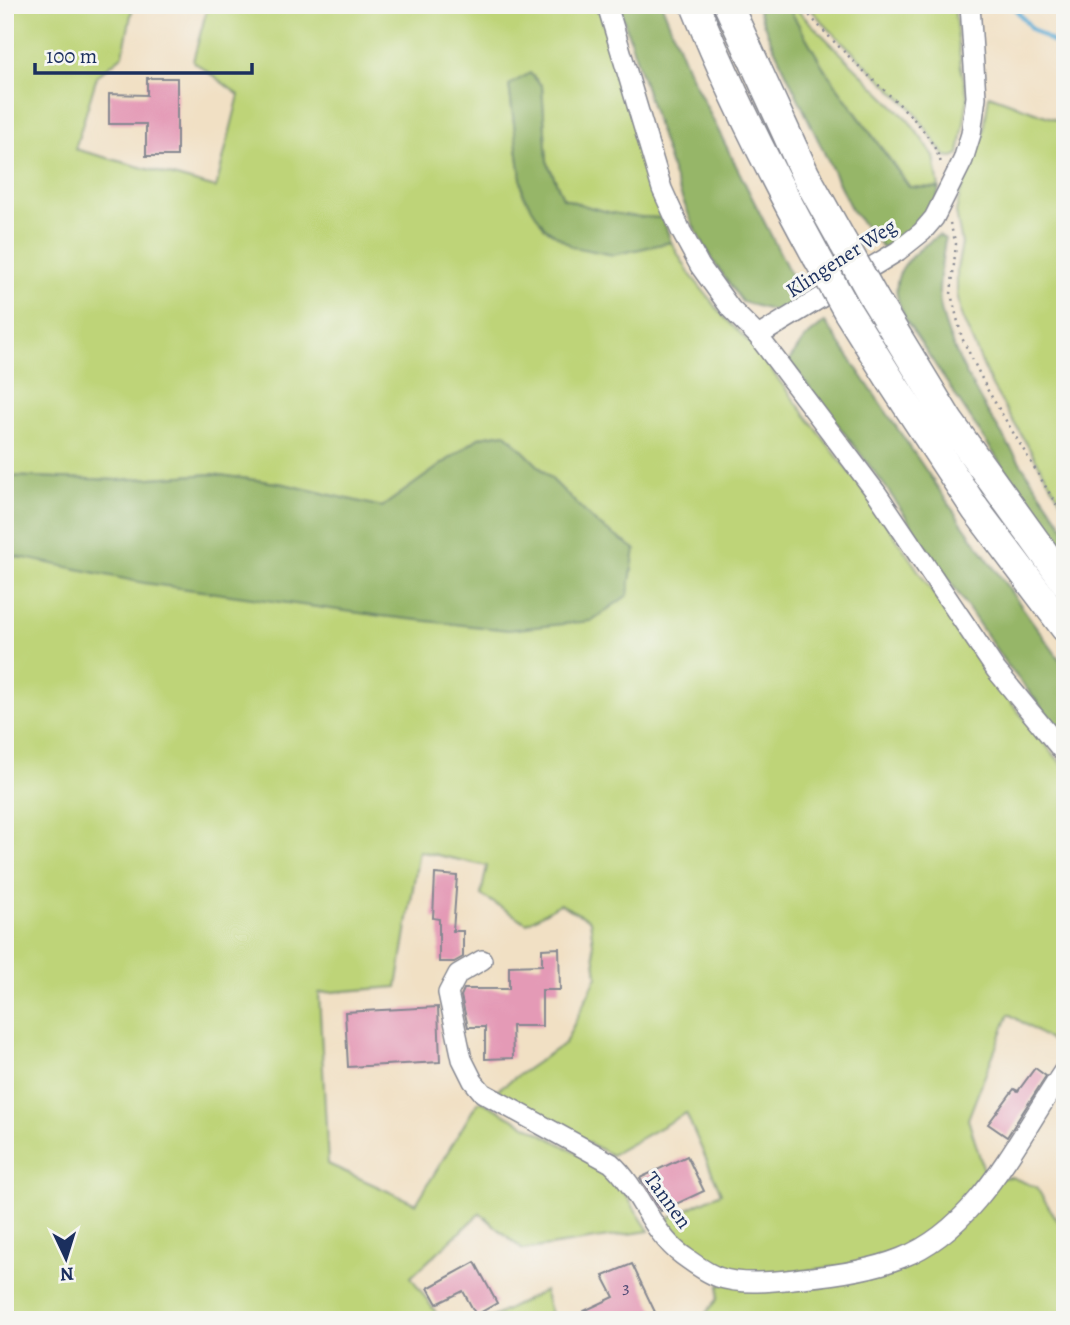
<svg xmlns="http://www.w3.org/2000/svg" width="1070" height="1325" viewBox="0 0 1070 1325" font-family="Alegreya,serif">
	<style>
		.green { fill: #bed478; stroke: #6c826b; stroke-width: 2 }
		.forest { fill: #96b668; stroke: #587263; stroke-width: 2 }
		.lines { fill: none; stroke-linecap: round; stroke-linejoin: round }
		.stream { stroke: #59a9d3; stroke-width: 4.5 }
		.building { fill: #e49ab6 }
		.minor-casing { stroke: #868891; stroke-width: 22 }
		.highway-casing { stroke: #868891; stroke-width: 31 }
		.path { stroke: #868891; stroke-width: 2.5; stroke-dasharray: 2 5; stroke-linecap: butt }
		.minor { stroke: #fff; stroke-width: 19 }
		.highway { stroke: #fff; stroke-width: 28 }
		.highway-bridge-casing { stroke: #868891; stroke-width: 31; stroke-linecap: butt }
		.highway-bridge { stroke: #fff; stroke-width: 28 }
		.labels { text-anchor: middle; stroke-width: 6; stroke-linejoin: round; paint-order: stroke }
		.number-label { font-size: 18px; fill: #4d4a74 }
		.street-label { font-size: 21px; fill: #1b2f5e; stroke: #f6f6f2 }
	</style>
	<rect width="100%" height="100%" fill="#f6f6f2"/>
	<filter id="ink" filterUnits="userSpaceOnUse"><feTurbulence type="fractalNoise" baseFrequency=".0143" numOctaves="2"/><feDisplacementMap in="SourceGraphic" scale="14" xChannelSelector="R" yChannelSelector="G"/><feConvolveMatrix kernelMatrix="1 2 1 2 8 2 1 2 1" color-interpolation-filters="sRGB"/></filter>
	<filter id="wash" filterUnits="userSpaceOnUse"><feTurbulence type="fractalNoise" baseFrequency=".00686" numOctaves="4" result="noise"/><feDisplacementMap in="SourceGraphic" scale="28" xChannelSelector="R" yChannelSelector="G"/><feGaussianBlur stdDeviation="1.57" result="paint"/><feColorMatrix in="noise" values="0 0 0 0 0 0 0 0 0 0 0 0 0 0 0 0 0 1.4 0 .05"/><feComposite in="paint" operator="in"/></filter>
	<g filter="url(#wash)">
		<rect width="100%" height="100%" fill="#f1e0c4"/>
		<g class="green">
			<path d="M5 5H133L123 55 97 76 75 149 216 188 239 95 193 61 208 5H598L663 218C622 217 601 213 563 198L547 161 542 86 509 85 523 194 613 255 671 242 689 273 725 318 752 345 872 502 989 676 1065 768V1050L1009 1014 968 1119 987 1180 931 1237 865 1263 759 1277 721 1267 683 1246 662 1221 721 1193 686 1113 611 1155 494 1092 565 1043 597 976 590 920 560 904 527 923 481 895 487 866 419 851 397 987 319 993 328 1164 416 1204 476 1105 481 1101 596 1163 613 1175 649 1231 523 1250 480 1213 411 1277 441 1320H5V554L21 558 635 550 596 523 505 433 480 437 382 507 284 484 213 474 118 480 5 476Z"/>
			<polygon points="787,5 792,5 908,120 934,156 939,188 910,187 825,70"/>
			<polygon points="807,5 954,5 961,67 968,98 959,154 953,157 945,156 913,110 828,28"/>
			<polygon points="989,95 1065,123 1065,508 992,386 961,315 957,292 957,269 962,244 956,212 960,194 983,136"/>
			<polygon points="1011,1177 1036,1187 1065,1232 1065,1320 700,1320 718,1299 719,1285 903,1263 999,1178"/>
			<polygon points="544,1291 553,1320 487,1320"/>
		</g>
		<g class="forest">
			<polygon points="619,5 662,5 689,72 803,299 774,311 742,302 711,258 693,225 676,183"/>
			<path d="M756 5H787L825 70 909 187 939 188C938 215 904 234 884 249L852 211 770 39Z"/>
			<path d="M530 73 542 86 547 161 563 198C600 212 624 217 663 218L671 242 613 255 573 247 544 227 523 194 509 85Z"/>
			<path d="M939 235 945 239C943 256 939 275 939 292 940 356 1029 474 1065 529V554L1014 484 907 322C904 314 898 304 897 295 892 267 919 249 939 235Z"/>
			<polygon points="825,322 961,522 1065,667 1065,736 1004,661 885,486 789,361 804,339"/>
			<polygon points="505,433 596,523 635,549 628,595 591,621 508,630 381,616 144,583 5,554 5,476 118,480 213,474 284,484 382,507 480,437"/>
		</g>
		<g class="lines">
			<polyline class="stream" points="1012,5 1032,29 1065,50"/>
		</g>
		<g id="blocks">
			<g class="building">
				<polygon points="147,78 177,78 177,156 146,156 146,124 109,124 109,94 147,95"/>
				<polygon points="435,874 457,876 453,931 463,931 463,957 454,962 439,962 439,919 433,918"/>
				<polygon points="559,948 560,990 542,990 542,1026 512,1026 513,1058 485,1059 485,1027 468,1027 461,996 464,989 509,989 509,966 542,965 542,949"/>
				<polygon points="438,1007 440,1062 348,1067 345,1012"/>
				<polygon points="1035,1068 1046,1076 1007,1137 988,1124 1014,1089 1018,1091"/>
				<polygon points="687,1156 704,1191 661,1211 640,1178"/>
				<polygon points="475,1262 497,1303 476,1315 463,1291 437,1304 428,1288"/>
				<polygon points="632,1264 655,1312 639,1320 588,1320 584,1311 614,1297 603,1276"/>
			</g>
		</g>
	</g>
	<g filter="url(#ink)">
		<use href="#blocks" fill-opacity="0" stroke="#868891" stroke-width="2"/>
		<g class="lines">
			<g class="minor-casing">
				<g id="minor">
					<polyline points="607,5 662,189 681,231 700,266 731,309 758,336 878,495 996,670 1065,754"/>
					<polyline points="758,336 898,251 922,232 934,218 963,160 971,134 976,97 970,5"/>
					<path d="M482 960 458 974 448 993 462 1059 473 1081 483 1093 611 1163C640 1189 650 1231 682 1255 692 1262 706 1273 718 1277 743 1286 777 1281 802 1278 835 1275 871 1270 901 1258 979 1228 1019 1135 1065 1069"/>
				</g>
			</g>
			<g class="highway-casing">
				<g id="highway">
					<path d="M695 5C730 92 772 175 817 257"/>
					<polyline points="728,5 805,174 844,244"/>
					<polyline points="874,298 949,421 1065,582"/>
					<polyline points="848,312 893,384 976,510 1065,628"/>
				</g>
			</g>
			<g class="path">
				<path d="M800 5C822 30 845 53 869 76 895 101 930 128 941 163"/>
				<polyline points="950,223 956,244 951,294 962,338 987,389 1065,519"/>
			</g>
			<use href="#minor" class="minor"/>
			<use href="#highway" class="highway"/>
			<g class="highway-bridge-casing">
				<g id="highway-bridge">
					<polyline points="844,244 874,298"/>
					<polyline points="817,257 848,312"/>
				</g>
			</g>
			<use href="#highway-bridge" class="highway-bridge"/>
		</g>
	</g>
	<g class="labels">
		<g class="number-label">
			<text x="626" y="1293">3</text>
		</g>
		<g class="street-label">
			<text transform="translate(841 258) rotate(-33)" y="7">Klingener Weg</text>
			<text transform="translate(668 1200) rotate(54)" y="7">Tannen</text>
		</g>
	</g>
	<rect width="1070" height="1325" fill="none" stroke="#f6f6f2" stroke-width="28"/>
	<g transform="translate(66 1258) rotate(176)" stroke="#f6f6f2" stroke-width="5" paint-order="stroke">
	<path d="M0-5L12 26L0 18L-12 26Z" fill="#1b2f5e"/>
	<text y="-10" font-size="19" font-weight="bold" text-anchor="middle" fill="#1b2f5e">N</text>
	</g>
	<path d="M35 63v10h217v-10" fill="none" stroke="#1b2f5e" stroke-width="3.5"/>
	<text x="46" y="63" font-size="21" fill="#1b2f5e" stroke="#f6f6f2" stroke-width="5" paint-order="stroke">100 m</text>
</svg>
